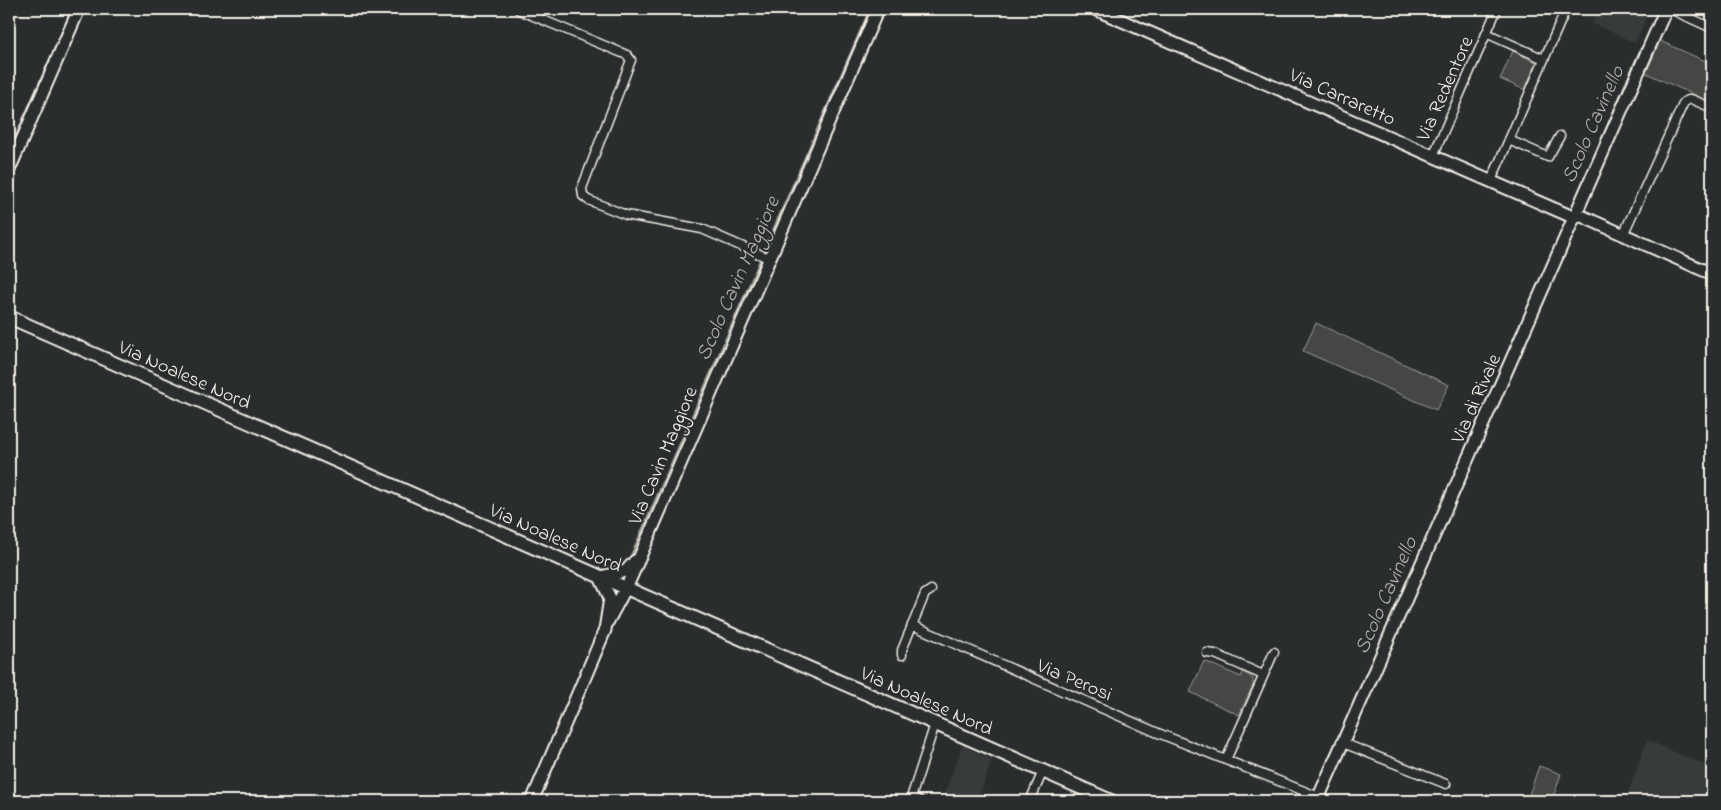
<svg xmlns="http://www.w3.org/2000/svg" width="1721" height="810" viewBox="0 0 1721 810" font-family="'Indie Flower',sans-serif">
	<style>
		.built { fill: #373a3a }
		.green { fill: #444645; stroke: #9c9c96 }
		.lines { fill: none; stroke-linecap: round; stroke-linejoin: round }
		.stream { stroke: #9f9f9a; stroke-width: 2 }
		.street-casing { stroke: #f4f1e8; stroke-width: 11 }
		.secondary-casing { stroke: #f4f1e8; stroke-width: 15 }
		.primary-casing { stroke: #f4f1e8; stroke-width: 16 }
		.street { stroke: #2a2d2e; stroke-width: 8 }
		.secondary { stroke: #2a2d2e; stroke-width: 11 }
		.primary { stroke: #2a2d2e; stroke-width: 12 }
		.labels { text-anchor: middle; stroke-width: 4; stroke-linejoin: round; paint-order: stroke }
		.street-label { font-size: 20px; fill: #f4f1e8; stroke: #2a2d2e }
		.water-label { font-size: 21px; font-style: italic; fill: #b5b3ae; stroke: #2a2d2e }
	</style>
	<rect width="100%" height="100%" fill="#2a2d2e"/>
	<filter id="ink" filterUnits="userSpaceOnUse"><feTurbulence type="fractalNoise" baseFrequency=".02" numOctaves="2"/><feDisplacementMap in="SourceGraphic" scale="10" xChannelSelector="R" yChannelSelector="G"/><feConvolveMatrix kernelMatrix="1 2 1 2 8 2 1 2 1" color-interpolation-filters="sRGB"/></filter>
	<g filter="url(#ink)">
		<g class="built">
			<polygon points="1598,9 1650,9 1635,43 1592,23"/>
			<polygon points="1647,740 1712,768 1712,801 1625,801"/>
			<polygon points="962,746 992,759 978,801 942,801"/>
		</g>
		<g class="green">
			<polygon points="1660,41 1712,64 1712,103 1646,73"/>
			<polygon points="1513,51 1536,62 1525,90 1500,79"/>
			<polygon points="1316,323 1449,385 1436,410 1303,351"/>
			<polygon points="1204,661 1241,677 1243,672 1253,678 1253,685 1239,715 1190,692"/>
			<polygon points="1539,766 1561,774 1552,801 1537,801 1528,798"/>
		</g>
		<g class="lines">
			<g class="stream">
				<polyline points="9,151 72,9"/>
				<polyline points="1570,212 1641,48"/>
				<polyline points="763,253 870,9"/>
				<polyline points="1482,413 1567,219"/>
				<polyline points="1472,434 1479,420"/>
				<polyline points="1457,470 1469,442"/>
				<polyline points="630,558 761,258"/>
				<polyline points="1328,760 1372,662"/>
				<polyline points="525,801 581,673"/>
			</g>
			<g class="street-casing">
				<g id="street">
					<polyline points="1670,9 1712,28"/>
					<polyline points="519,10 627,55 631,60 582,188 583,196 588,200 626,215 702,229 768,258"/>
					<polyline points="1486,33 1544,59"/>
					<polyline points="1509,140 1548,157 1560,136"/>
					<polyline points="1433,156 1497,9"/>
					<polyline points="1491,181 1566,9"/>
					<polyline points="1623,235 1684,102 1691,99 1712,108"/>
					<polyline points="912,625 1158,733 1319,797"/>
					<polyline points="1207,653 1215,654 1263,675"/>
					<polyline points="902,655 902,650 925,594 931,590"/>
					<polyline points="1343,743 1446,784"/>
					<polyline points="1226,760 1274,652"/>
					<polyline points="911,797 920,801"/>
					<polyline points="910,801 935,724"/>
					<polyline points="1030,801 1043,771"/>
				</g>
			</g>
			<g class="secondary-casing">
				<g id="secondary">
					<polyline points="1095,9 1575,218"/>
					<polyline points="9,170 79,9"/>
					<polyline points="1577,214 1712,274"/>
					<polyline points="608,621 628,584 878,9"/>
					<polyline points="532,801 605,630 610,598 600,577 626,571 635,561"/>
					<polyline points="1317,801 1666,9"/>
				</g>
			</g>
			<g class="primary-casing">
				<polyline id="primary" points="9,317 1111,801"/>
			</g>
			<use href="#street" class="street"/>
			<use href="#secondary" class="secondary"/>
			<use href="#primary" class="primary"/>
		</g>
	</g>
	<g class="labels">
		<g class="street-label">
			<text transform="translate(1444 88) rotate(-66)" y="7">Via Redentore</text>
			<text transform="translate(1343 96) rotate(24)" y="7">Via Carraretto</text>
			<text transform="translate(185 374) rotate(24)" y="7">Via Noalese Nord</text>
			<text transform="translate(1475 398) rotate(-66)" y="7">Via di Rivale</text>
			<text transform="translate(662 455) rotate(-67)" y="7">Via Cavin Maggiore</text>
			<text transform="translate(556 537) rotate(24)" y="7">Via Noalese Nord</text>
			<text transform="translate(1075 679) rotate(23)" y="7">Via Perosi</text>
			<text transform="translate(927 700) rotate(24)" y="7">Via Noalese Nord</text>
		</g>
		<g class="water-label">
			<text transform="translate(1592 124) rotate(-66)" y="7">Scolo Cavinello</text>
			<text transform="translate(737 278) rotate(-66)" y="7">Scolo Cavin Maggiore</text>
			<text transform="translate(1385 595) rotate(-66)" y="7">Scolo Cavinello</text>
		</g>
	</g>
	<rect width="1721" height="810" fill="none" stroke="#2a2d2e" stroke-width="30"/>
	<rect x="15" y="15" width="1691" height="780" fill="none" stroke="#f4f1e8" stroke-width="2" filter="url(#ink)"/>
</svg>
